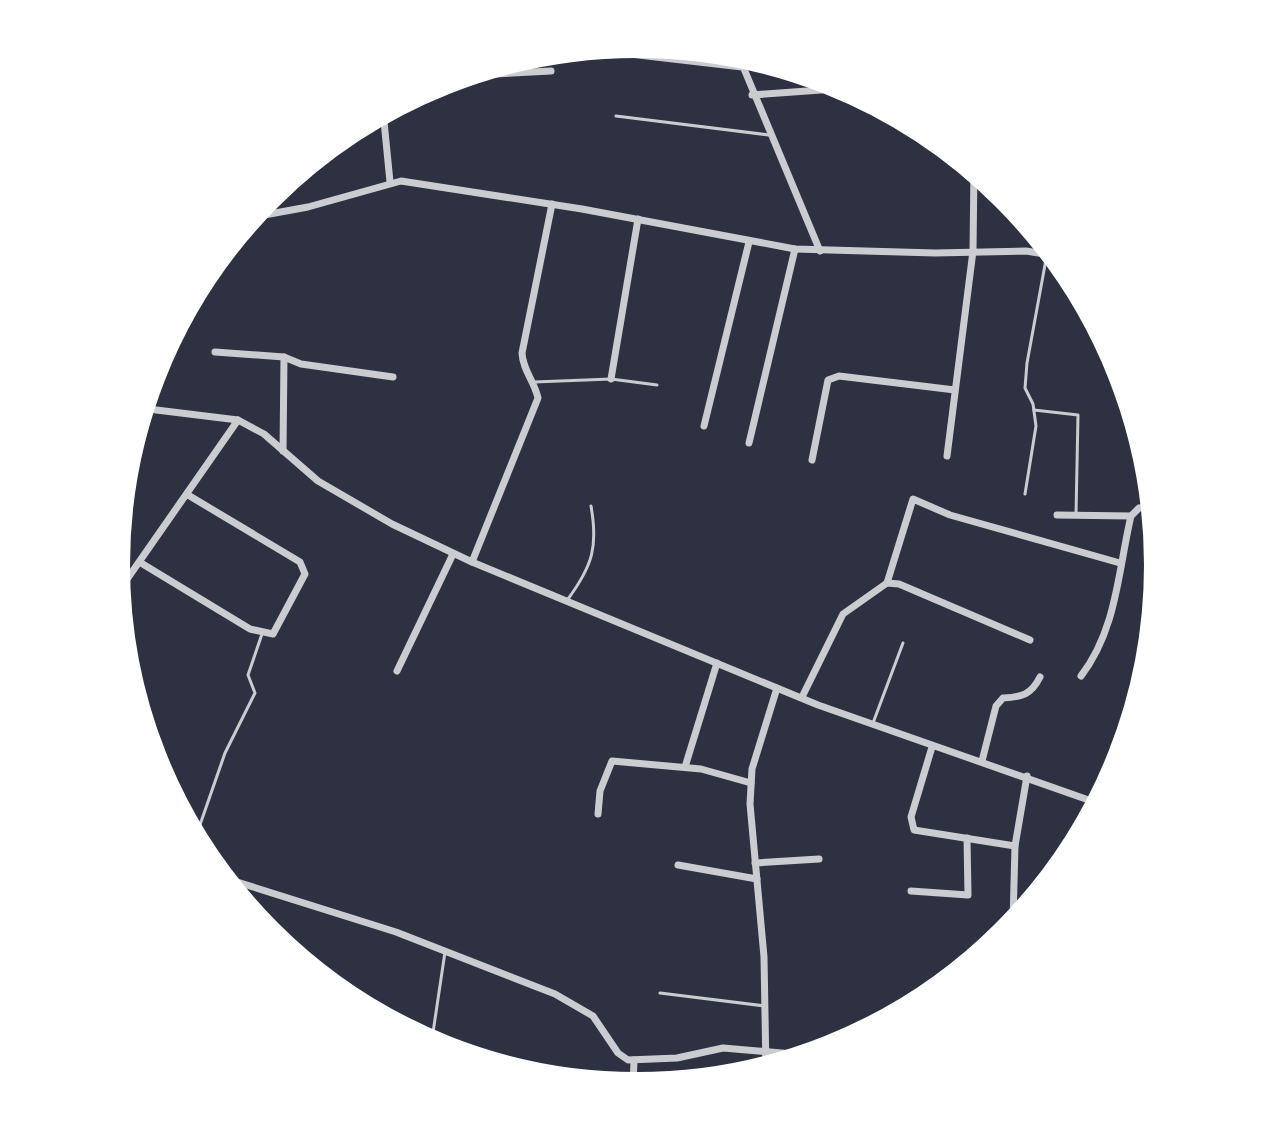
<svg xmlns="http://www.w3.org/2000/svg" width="1274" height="1131" viewBox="0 0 1274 1131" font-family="'Asap Condensed',sans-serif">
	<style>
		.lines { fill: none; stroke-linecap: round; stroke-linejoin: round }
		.service { stroke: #caccd0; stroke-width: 3 }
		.minor { stroke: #caccd0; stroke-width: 7 }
		.rim { fill: none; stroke: #fff; stroke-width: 4 }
	</style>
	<rect width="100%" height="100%" fill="#2d3142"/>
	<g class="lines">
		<g class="service">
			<polyline points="616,116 769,135"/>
			<polyline points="534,382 611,379 657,385"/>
			<polyline points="1034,410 1078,415 1076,515"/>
			<polyline points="1025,494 1036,426 1033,404 1025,388 1027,363 1047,254"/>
			<path d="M568 599C593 565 598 546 591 506"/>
			<polyline points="873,723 903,643"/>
			<polyline points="194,842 225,753 255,693 248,675 262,634"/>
			<polyline points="660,993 765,1006"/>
			<polyline points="431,1046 445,952"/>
		</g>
		<g class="minor">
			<polyline points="578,48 742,67"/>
			<polyline points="737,52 820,251"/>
			<polyline points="455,76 551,71"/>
			<polyline points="752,95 849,88"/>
			<polyline points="383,111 390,182"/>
			<polyline points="248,218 308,207 401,181 582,209 795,249 935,253 1026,251 1057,256"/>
			<polyline points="215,352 284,357 301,364 393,377"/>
			<polyline points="611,379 638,219"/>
			<polyline points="140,408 238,420 264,434 318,481 392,524 472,562 818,705 1100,804"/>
			<polyline points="704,426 749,242"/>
			<polyline points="749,443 795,249"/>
			<polyline points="283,451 284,357"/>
			<polyline points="947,456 973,251 974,168"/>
			<polyline points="812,460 828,380 839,376 955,390"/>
			<polyline points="1057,515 1131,516"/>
			<path d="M472 562 538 398C534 380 523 371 522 353L552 204"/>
			<polyline points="141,563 250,629 273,634 305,574 300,562 188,495"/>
			<polyline points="887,583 913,499 950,515 1120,563"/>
			<polyline points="116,595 238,420"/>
			<polyline points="397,671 453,554"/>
			<path d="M1081 676C1117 629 1118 571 1131 516L1139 508 1155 506"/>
			<polyline points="802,697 843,614 887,583 899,584 1030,640"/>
			<polyline points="932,747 911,817 914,830 1015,846"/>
			<path d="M982 761 996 706 1003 698C1022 697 1031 695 1040 677"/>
			<polyline points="685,767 717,663"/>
			<polyline points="160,778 167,781"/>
			<polyline points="598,814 600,791 612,761 701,769 751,783"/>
			<polyline points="755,863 819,859"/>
			<polyline points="678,865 757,879"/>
			<polyline points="218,876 396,932 555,994 593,1016 618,1053 628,1060 677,1058 723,1048 816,1056"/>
			<polyline points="911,891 968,895 967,838"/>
			<polyline points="1013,921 1015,846 1027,776"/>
			<polyline points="766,1071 764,957 750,804 752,769 777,688"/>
			<polyline points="633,1089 634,1060"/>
		</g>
	</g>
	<path d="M0 0H1274V1131H0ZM128 565a509 509 0 1 1 1018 0a509 509 0 1 1-1018 0Z" fill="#fff" fill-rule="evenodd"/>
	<path class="rim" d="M128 565a509 509 0 1 1 1018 0a509 509 0 1 1-1018 0Z"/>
</svg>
